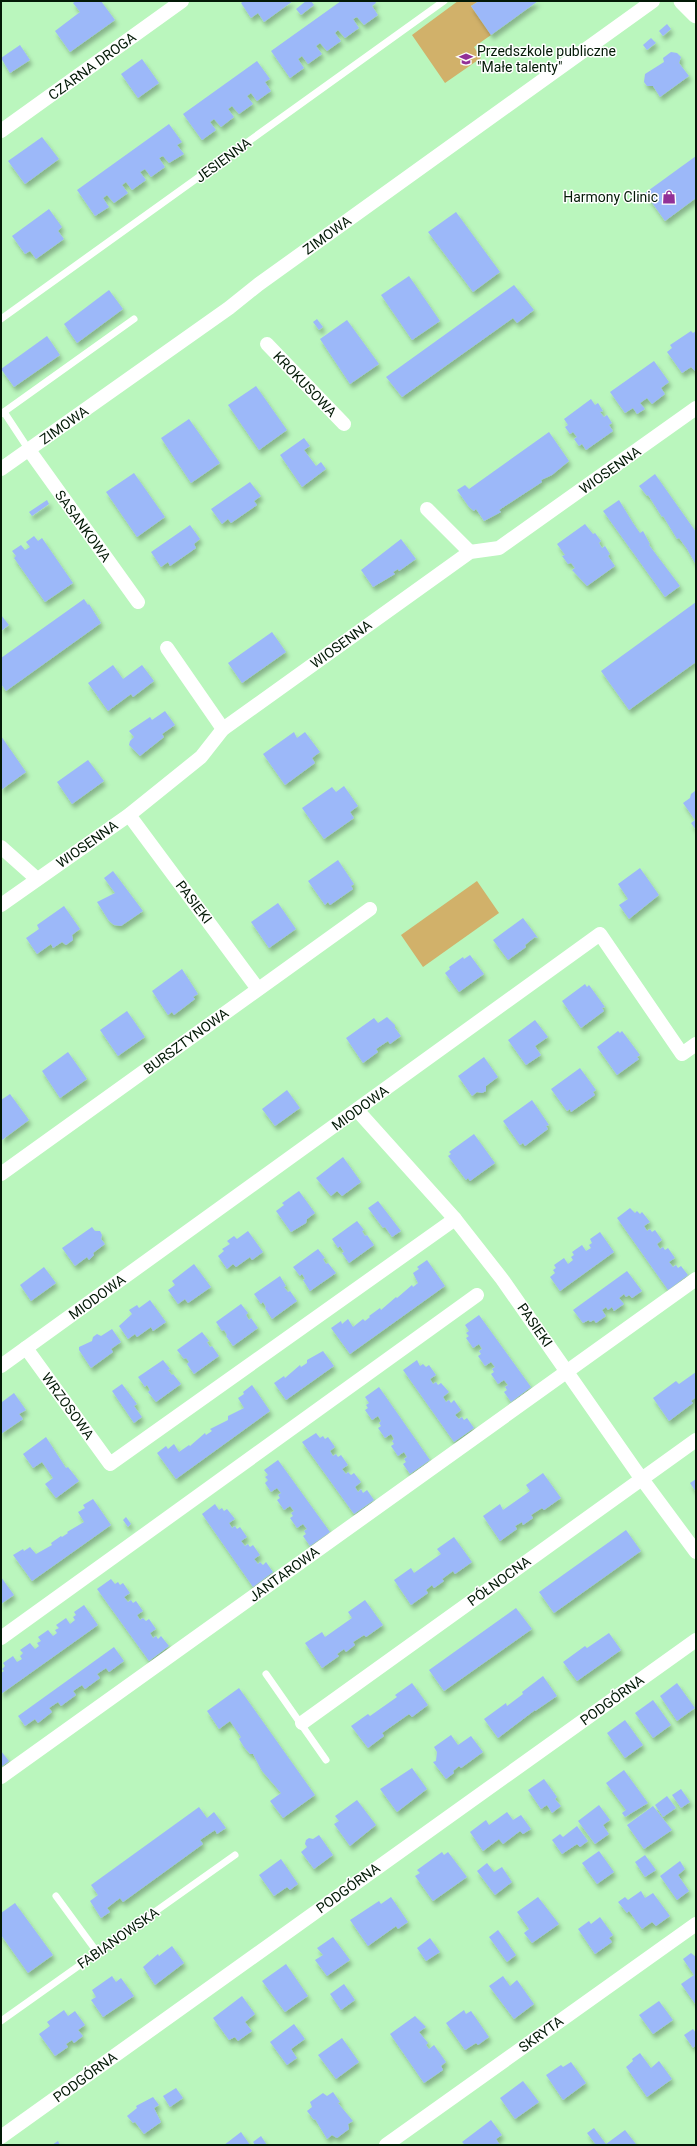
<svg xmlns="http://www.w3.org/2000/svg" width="697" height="2146" viewBox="0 0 697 2146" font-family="Roboto,sans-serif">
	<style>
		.green { fill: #d1b16a }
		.building { fill: #9cb8f9; filter: url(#shadow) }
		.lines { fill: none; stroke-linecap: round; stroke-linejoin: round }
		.service { stroke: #fff; stroke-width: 7 }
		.minor { stroke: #fff; stroke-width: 14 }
		.tertiary { stroke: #fff; stroke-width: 17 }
		.labels { text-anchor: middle; stroke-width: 3; stroke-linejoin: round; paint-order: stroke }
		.poi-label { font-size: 14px; fill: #031906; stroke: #fff; text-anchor: start }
		.street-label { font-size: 14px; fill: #031906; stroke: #fff }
	</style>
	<defs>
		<filter id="shadow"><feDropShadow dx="2.5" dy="4.5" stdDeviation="2" flood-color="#0004"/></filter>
	</defs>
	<rect width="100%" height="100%" fill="#baf6bd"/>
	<g class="green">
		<polygon points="458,1 479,1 471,6 491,35 474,47 481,58 445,83 412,35"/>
		<polygon points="477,881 499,913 423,967 401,935"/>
	</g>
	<g class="building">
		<polygon points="76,1 101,1 115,20 70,52 55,31 80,12 73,3"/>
		<polygon points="244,1 293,1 264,22 258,13 251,18 241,3"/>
		<polygon points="306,1 311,1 314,5 301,15 296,9"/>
		<polygon points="341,1 375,1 376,3 372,6 378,15 364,25 357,17 353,19 359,28 345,38 338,30 335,33 341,41 327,51 320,43 316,46 322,54 308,64 302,56 298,59 304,68 290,78 271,51"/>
		<polygon points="479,1 538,1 491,35 471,6"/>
		<polygon points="667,24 671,29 663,36 659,31"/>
		<polygon points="651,38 656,43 647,50 643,45"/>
		<polygon points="20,45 30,60 10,73 1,58"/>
		<polygon points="671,52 677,53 681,57 679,63 689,76 660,97 653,86 647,86 644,82 645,74 664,62 663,58"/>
		<polygon points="142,59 159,83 138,98 121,74"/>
		<polygon points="257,61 270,79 265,82 271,91 257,101 251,93 247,96 253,104 239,114 232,106 228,109 234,117 221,127 214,119 210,122 216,130 202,140 183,114"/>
		<polygon points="169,124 182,142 177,145 184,154 169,163 163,156 159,158 165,167 151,177 145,169 140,172 146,180 132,190 126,182 122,185 128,193 114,203 107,195 103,198 109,207 95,216 77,190"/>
		<polygon points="42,137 59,159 25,184 8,161"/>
		<polygon points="696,156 696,198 665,221 645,193"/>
		<polygon points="49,209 62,227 58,231 64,239 36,259 30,251 25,254 12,236"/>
		<polygon points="456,212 500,272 473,292 428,232"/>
		<polygon points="409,276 440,321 412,340 381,295"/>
		<polygon points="514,285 534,310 517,323 513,318 402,397 386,377"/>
		<polygon points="109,290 123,309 77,343 64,324"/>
		<polygon points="317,319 323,327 319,330 313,322"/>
		<polygon points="347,320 379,364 350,384 320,339"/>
		<polygon points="691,331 693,333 696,331 696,372 691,367 682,373 667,352 672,348 670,345"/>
		<polygon points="47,336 60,355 14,387 1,369"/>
		<polygon points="654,361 669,382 661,388 665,394 652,404 647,398 640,403 645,409 637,414 633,408 625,413 610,392"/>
		<polygon points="256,386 287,430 259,450 228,405"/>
		<polygon points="591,399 595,405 598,403 603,411 600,412 604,417 607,415 612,423 609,425 613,431 586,450 582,444 579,446 574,439 577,437 573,432 570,434 565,427 568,425 564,419"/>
		<polygon points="189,419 220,463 191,483 161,438"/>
		<polygon points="549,432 569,461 552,475 541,480 542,482 499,510 501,512 484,521 476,509 474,511 469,507 457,490 465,485 469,489"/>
		<polygon points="304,438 310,446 304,450 316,466 321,462 326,469 302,487 280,455"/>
		<polygon points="134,473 165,517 137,537 106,492"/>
		<polygon points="655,474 696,532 696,565 687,549 679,538 677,539 663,516 662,517 648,495 647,496 639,486"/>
		<polygon points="250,482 261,496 254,501 257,505 231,523 228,519 222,524 211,509"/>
		<polygon points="47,500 49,504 32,516 29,512"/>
		<polygon points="619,500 633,523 640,533 643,531 650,544 649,545 680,586 665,597 603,511"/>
		<polygon points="585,524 593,534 595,533 601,541 599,543 602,548 605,546 610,554 608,556 615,566 587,586 572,570 575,568 571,563 568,564 562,556 565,555 557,544"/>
		<polygon points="190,525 200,539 194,544 196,548 170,566 168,562 161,567 151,552"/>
		<polygon points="34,536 38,541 42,538 73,583 45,602 14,558 16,556 12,551 21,545 25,550 30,547 26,542"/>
		<polygon points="401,539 416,559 399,571 398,569 393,572 395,574 373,587 361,570"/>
		<polygon points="84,599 88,605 89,604 101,623 6,691 1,684 1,658"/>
		<polygon points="696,602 696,662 629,710 601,671"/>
		<polygon points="1,615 9,625 1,631"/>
		<polygon points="272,632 286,652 242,683 228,663"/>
		<polygon points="113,665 123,679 142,665 154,681 133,697 131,694 108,711 88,683"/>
		<polygon points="165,711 175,725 162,734 164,737 140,756 129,745 130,741 134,737 129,731 150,717 152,720"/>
		<polygon points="294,732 297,738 305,732 320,752 312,758 315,763 285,785 263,754"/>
		<polygon points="1,736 26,772 1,790"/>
		<polygon points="88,760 104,781 72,804 57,782"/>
		<polygon points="344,786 358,806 350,812 354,818 324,839 302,808 332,787 336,792"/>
		<polygon points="695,791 696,792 696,830 691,823 695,820 683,803 690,798 691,794"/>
		<polygon points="338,860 354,884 351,886 353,889 330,905 328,902 325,905 308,881"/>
		<polygon points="640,868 659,895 629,919 619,905 628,899 618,884"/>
		<polygon points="113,871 143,911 121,926 114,925 109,921 97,902 115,893 104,878"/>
		<polygon points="278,903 296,929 269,948 251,922"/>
		<polygon points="64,906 80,929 72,935 73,940 66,945 62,942 53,948 51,944 37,954 26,938 39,929 37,925"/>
		<polygon points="523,918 538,938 535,937 525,945 526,947 508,960 493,940"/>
		<polygon points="470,955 484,974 459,992 445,973 450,969 449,967 463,957 464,959"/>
		<polygon points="182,969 198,994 193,997 195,999 174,1015 172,1012 168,1015 152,991"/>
		<polygon points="585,984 587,987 589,985 605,1007 602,1008 604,1011 581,1028 562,1001"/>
		<polygon points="127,1011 145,1037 118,1056 100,1030"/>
		<polygon points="387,1017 395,1025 395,1028 401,1036 390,1044 388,1041 376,1049 378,1052 363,1063 346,1038 374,1018 378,1023"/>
		<polygon points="535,1020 548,1037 535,1046 541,1055 526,1065 508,1040"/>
		<polygon points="618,1031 620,1033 622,1031 640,1055 637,1057 639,1059 617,1075 597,1047"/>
		<polygon points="68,1052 87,1079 60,1098 42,1071"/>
		<polygon points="484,1057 498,1077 486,1086 486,1091 482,1093 477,1092 472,1096 458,1076"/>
		<polygon points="580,1068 596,1090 593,1092 595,1095 571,1112 570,1109 567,1111 551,1089"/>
		<polygon points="287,1090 300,1108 275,1126 262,1109"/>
		<polygon points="10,1094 29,1120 2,1140 1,1100"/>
		<polygon points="532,1100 549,1125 546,1126 548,1129 525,1146 523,1143 520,1145 503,1121"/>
		<polygon points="474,1134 495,1163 470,1181 468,1178 466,1180 448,1156 451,1154 449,1152"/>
		<polygon points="343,1157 361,1182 342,1196 337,1191 331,1196 316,1178"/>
		<polygon points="299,1191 315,1213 307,1219 306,1223 291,1232 276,1211 284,1205 282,1203"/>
		<polygon points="378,1201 401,1231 392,1237 385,1227 383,1228 368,1208"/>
		<polygon points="630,1208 635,1213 637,1211 640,1214 642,1212 650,1222 644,1226 647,1231 650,1229 652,1232 655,1230 662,1240 657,1244 660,1249 663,1247 665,1250 668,1248 675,1258 669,1262 673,1267 676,1265 678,1268 681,1266 688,1275 668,1290 617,1218"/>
		<polygon points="357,1221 364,1230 362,1231 365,1236 367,1235 374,1245 349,1263 342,1253 344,1252 340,1246 338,1248 332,1239"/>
		<polygon points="92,1227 95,1231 100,1231 102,1235 101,1239 105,1244 93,1253 94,1255 89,1260 87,1257 75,1266 62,1248"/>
		<polygon points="248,1231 263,1252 252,1260 250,1257 236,1267 233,1264 227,1269 218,1256 224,1251 222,1249 230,1244 227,1241 234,1236 237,1239"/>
		<polygon points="600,1232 614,1252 560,1291 550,1277 555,1273 553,1270 556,1268 554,1265 564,1258 568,1264 573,1260 571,1257 574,1255 572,1252 582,1245 586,1251 591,1248 589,1245 592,1243 590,1239"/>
		<polygon points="318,1249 325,1258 323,1259 326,1264 328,1263 336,1273 310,1291 303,1280 305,1279 302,1274 300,1276 293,1267"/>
		<polygon points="427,1260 445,1286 350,1354 331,1328 341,1321 342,1324 348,1319 353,1327 363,1319 365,1321 370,1317 369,1316 380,1308 381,1310 396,1297 397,1298 412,1285 413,1287 418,1283 413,1273 419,1269 417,1267"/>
		<polygon points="194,1264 211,1287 188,1303 185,1299 178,1304 168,1290 175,1285 172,1281"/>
		<polygon points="44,1267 56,1283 31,1301 20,1285"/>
		<polygon points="627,1271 642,1291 632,1298 629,1295 626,1297 624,1294 619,1298 624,1304 614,1311 612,1307 608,1310 606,1307 602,1310 606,1316 596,1323 594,1320 590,1322 589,1320 583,1323 573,1310"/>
		<polygon points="280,1276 286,1286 284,1287 288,1292 290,1291 297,1301 272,1319 265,1308 266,1307 263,1302 261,1304 254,1294"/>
		<polygon points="150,1300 166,1322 153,1331 151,1327 137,1337 135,1334 128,1339 119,1326 132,1314 129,1310 137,1305 139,1308"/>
		<polygon points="241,1304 248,1313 246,1315 249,1320 251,1318 258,1328 233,1346 226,1336 227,1335 224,1330 222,1331 216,1322"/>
		<polygon points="479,1315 531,1387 511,1402 504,1392 507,1390 505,1387 508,1385 504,1380 498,1384 491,1374 494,1372 492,1369 495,1367 491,1362 485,1366 478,1356 481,1354 479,1351 482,1349 479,1344 473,1348 466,1338 469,1336 466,1333 469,1331 465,1325"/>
		<polygon points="112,1329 121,1342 111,1349 113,1352 91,1368 79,1350 79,1347 92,1341 93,1337 97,1334 101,1336"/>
		<polygon points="202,1332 209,1341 207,1342 210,1347 212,1346 219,1356 194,1374 187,1364 189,1362 186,1358 184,1359 177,1350"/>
		<polygon points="323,1351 334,1366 286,1400 274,1383 284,1376 285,1378 300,1365 301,1367 307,1363 307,1360"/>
		<polygon points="163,1360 170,1369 168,1370 172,1375 173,1374 181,1384 156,1402 148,1392 150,1390 147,1385 145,1387 138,1377"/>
		<polygon points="417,1360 420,1366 423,1364 426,1367 429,1365 436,1375 430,1379 433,1384 436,1382 438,1385 441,1383 449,1392 443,1397 446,1402 449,1400 451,1403 454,1400 461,1410 455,1415 459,1419 462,1417 464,1420 467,1418 474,1428 454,1442 403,1370"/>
		<polygon points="696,1372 696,1397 691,1401 693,1403 669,1421 653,1398 676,1381 679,1384"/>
		<polygon points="122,1384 137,1404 134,1406 142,1417 134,1423 112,1391"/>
		<polygon points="252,1385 270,1411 176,1479 157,1453 166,1446 168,1449 174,1444 179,1452 189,1445 190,1446 205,1433 206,1435 212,1431 210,1429 228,1420 228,1416 244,1408 238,1398 244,1394 243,1392"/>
		<polygon points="379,1387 430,1460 410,1474 403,1464 406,1462 404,1459 407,1457 404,1452 398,1456 391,1446 394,1444 392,1441 394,1439 391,1434 385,1438 378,1428 381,1426 379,1423 381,1421 378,1416 372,1420 365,1410 368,1408 366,1405 369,1403 365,1397"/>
		<polygon points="14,1393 26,1410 19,1414 23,1419 1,1434 1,1405 2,1402"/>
		<polygon points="316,1433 320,1438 323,1436 325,1439 328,1437 335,1447 330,1451 333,1456 336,1454 338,1457 341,1455 348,1465 342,1469 346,1474 348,1472 351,1475 354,1473 361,1482 355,1487 358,1492 361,1489 363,1493 367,1490 374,1500 354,1514 302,1442"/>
		<polygon points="46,1437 66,1468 68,1467 79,1481 56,1498 45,1484 53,1478 42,1462 33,1468 23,1454"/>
		<polygon points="278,1460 330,1532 310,1546 303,1536 306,1534 304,1531 307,1529 303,1524 297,1528 290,1518 293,1516 291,1513 294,1511 290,1506 284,1510 277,1500 280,1498 278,1495 281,1493 277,1488 271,1492 265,1483 268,1480 265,1477 268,1475 264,1470"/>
		<polygon points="543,1473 561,1498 544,1510 542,1508 531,1515 533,1518 523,1525 522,1522 515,1526 517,1529 500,1541 483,1516 500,1504 503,1510 530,1491 526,1485"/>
		<polygon points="696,1479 696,1492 690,1483"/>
		<polygon points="93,1499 111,1525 32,1581 13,1555 23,1549 24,1551 30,1547 36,1554 52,1545 51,1543 61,1536 62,1537 68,1533 67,1532 84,1522 78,1512 85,1508 83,1505"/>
		<polygon points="215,1504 219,1510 222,1508 224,1511 227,1509 235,1519 229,1523 232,1528 235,1526 237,1529 240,1527 247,1537 241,1541 245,1546 248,1544 250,1547 253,1545 260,1555 254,1559 258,1564 260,1562 263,1565 266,1562 273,1572 253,1587 202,1514"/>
		<polygon points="126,1517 131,1524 128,1527 123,1520"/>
		<polygon points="626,1530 641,1551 554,1613 539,1592"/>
		<polygon points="454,1537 472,1562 455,1574 453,1571 442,1579 444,1581 434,1588 432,1585 426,1590 428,1593 411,1605 394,1580 411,1568 414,1573 441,1554 437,1549"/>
		<polygon points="1,1577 14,1595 1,1604"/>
		<polygon points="111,1579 115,1584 118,1582 120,1585 123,1583 130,1593 124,1597 128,1602 131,1600 133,1603 136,1601 143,1611 137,1615 140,1620 143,1618 146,1621 149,1619 156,1629 150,1633 153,1638 156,1636 158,1639 161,1636 169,1646 149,1661 97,1589"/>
		<polygon points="365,1600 383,1625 366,1637 364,1635 353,1642 355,1645 346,1652 344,1649 337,1654 339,1656 322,1668 305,1643 322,1632 325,1637 352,1618 348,1612"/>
		<polygon points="84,1605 98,1625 1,1694 1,1673 4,1671 2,1669 5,1666 3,1663 13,1656 17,1662 22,1659 20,1656 23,1653 20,1650 30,1643 35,1649 39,1646 37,1643 41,1641 38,1637 48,1630 53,1636 57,1633 55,1630 59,1628 56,1625 66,1618 70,1624 75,1620 73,1617 76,1615 74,1612"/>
		<polygon points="516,1608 532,1629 444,1691 429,1670"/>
		<polygon points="609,1633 621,1650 577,1681 563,1662 585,1646 587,1648"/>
		<polygon points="114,1647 124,1661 109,1672 106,1668 97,1674 100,1678 85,1689 82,1685 73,1691 76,1695 61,1706 58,1702 49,1708 52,1712 38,1723 35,1719 25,1726 18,1716"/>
		<polygon points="543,1676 557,1696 535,1711 535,1710 498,1738 484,1719 506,1703 507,1706 523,1694 522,1692"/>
		<polygon points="412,1683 428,1705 412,1717 409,1714 382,1733 384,1736 368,1748 351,1726 368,1714 370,1716 397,1697 395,1695"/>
		<polygon points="677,1683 695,1708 677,1721 660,1696"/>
		<polygon points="239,1688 315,1795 283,1818 270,1801 281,1793 262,1771 253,1754 250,1754 244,1747 239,1739 241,1737 230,1721 219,1729 207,1711"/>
		<polygon points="653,1700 671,1725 653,1738 635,1713"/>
		<polygon points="625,1720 643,1745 625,1758 607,1733"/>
		<polygon points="451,1735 458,1745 471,1736 483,1752 461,1768 459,1766 453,1771 454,1773 446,1779 433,1762 436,1761 437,1752 434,1747"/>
		<polygon points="1,1751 9,1761 1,1767"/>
		<polygon points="412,1768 427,1789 397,1812 380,1789"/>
		<polygon points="624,1770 648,1803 625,1817 622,1813 626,1810 606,1783"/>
		<polygon points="544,1779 557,1797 555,1799 561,1806 552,1813 547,1805 541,1809 528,1790"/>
		<polygon points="681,1789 690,1802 681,1808 672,1795"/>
		<polygon points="667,1796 676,1808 663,1817 655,1805"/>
		<polygon points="357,1800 376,1825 350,1846 334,1824 339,1821 335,1816"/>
		<polygon points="599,1805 610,1820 603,1825 609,1834 595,1844 578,1821"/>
		<polygon points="653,1806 672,1830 644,1849 627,1825"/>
		<polygon points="199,1807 207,1818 214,1812 226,1828 217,1834 215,1830 200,1840 203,1844 123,1902 120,1898 107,1908 110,1912 101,1918 90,1901 98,1895 91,1885"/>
		<polygon points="507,1812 513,1820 521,1815 531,1829 523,1834 520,1831 503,1844 499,1839 483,1851 470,1832 486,1820 489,1825"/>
		<polygon points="577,1826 588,1841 580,1847 577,1844 562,1854 552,1840 560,1834 563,1837"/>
		<polygon points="319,1835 333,1855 314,1869 301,1852 307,1847 305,1844 306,1840 309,1838 313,1839"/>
		<polygon points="599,1851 614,1872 597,1884 582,1863"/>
		<polygon points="442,1852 444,1855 448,1852 467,1877 433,1901 415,1876 420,1873 417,1870"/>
		<polygon points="645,1855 656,1870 645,1877 635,1862"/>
		<polygon points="281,1859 298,1884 290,1890 287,1887 274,1896 259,1875"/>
		<polygon points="680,1861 685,1869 678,1875 689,1891 677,1900 660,1876"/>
		<polygon points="487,1863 494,1872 502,1867 512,1882 495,1895 477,1871"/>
		<polygon points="641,1891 645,1898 653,1893 670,1916 656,1926 652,1922 642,1929 629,1911 627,1913 618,1902 625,1897 628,1900"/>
		<polygon points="391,1897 408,1922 398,1929 396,1926 368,1946 350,1920 379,1901 381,1904"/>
		<polygon points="538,1897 559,1924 532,1943 524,1933 529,1929 517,1912"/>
		<polygon points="15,1903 53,1955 28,1973 1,1935 1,1913"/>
		<polygon points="600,1917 613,1935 609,1938 612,1942 595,1954 578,1929 589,1921 591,1924"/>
		<polygon points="498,1930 516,1955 507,1962 489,1937"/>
		<polygon points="333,1937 350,1960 327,1976 315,1960 323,1955 317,1948"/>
		<polygon points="430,1938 440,1952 426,1961 417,1948"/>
		<polygon points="172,1946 184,1963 155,1985 143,1967 158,1954 159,1956"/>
		<polygon points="691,1953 696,1957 696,2005 681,1984 694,1975 683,1959"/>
		<polygon points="286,1964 308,1996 285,2012 262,1981"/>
		<polygon points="112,1976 116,1982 121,1978 134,1996 103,2017 91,2000 96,1997 92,1990"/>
		<polygon points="503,1976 510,1986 517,1980 534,2004 514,2019 489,1986"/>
		<polygon points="344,1984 355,2000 341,2010 330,1994"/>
		<polygon points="242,1996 255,2014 245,2022 252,2031 238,2041 235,2037 229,2040 213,2018"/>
		<polygon points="659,2001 673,2020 653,2034 639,2015"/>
		<polygon points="64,2010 68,2016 75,2011 85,2025 78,2030 83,2036 74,2043 72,2040 66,2044 68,2047 55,2056 39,2034 50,2026 47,2022"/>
		<polygon points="464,2010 466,2014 471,2011 489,2037 478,2045 476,2043 465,2050 446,2023"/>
		<polygon points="415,2016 426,2027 419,2032 428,2043 426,2045 429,2049 434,2045 446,2062 441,2066 443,2070 424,2083 390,2034"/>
		<polygon points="294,2024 305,2039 291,2049 297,2058 287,2065 270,2042"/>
		<polygon points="693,2029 696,2033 696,2045 693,2048 684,2035"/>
		<polygon points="342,2038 359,2062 336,2079 318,2055"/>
		<polygon points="640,2053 651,2068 659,2061 672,2079 647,2097 626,2067 633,2061 632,2059"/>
		<polygon points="571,2062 586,2083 563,2100 546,2075 561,2065 563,2067"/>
		<polygon points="523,2081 539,2102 515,2119 500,2098"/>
		<polygon points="176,2088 183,2098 170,2107 163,2096"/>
		<polygon points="333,2092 340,2102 338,2103 353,2121 348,2124 349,2129 337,2138 332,2135 327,2139 315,2119 314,2120 307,2111 312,2107 310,2102 323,2093 327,2096"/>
		<polygon points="153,2097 159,2105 154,2108 161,2122 144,2134 135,2122 133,2123 127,2116 137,2108 136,2106"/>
		<polygon points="491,2120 502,2135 496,2139 500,2145 465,2145 462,2142"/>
		<polygon points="594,2128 606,2144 625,2130 636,2144 596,2145 587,2133"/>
		<polygon points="241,2132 250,2145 224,2145"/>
		<polygon points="261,2136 267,2145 255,2145 253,2142"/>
		<polygon points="58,2141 60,2145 52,2145"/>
	</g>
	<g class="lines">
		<g class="service">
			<polyline points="1,319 444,1"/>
			<polyline points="4,412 29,450"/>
			<polyline points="1,414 134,319"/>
			<polyline points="266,1674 326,1760"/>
			<polyline points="56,1896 97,1952"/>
			<polyline points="1,2021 235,1855"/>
		</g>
		<g class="minor">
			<polyline points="1,131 182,1"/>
			<polyline points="267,344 344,424"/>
			<polyline points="29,450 138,602"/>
			<polyline points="1,469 229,308 259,284 653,1"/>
			<polyline points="427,509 470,552"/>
			<polyline points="167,648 223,729"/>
			<polyline points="129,815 258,989"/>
			<polyline points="1,847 37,879"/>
			<polyline points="1,905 129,815 201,757 223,729 470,552 499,548 696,408"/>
			<polyline points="357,1110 455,1219 502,1279 636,1471 696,1552"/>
			<polyline points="1,1174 370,909"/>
			<polyline points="26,1348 110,1464 455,1219"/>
			<polyline points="1,1366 600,934 682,1054 696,1044"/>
			<polyline points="1,1638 477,1295"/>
			<polyline points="302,1723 696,1440"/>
			<polyline points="1,1777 696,1279"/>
			<polyline points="1,2137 696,1640"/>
			<polyline points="386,2145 696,1924"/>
		</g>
		<polyline class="tertiary" points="682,1 696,15"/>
	</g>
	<defs>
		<g id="school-bare" transform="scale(1.08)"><path d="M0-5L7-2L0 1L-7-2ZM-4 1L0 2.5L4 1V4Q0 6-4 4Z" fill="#923097" stroke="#fff" stroke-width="2.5" paint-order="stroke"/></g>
		<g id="shop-bare" transform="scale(1.08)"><path d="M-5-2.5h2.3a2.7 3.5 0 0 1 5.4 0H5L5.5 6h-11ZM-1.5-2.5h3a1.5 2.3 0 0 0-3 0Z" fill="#923097" stroke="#fff" stroke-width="2.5" paint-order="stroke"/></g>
	</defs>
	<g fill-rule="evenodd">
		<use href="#school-bare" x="466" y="59"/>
		<use href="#shop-bare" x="669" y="197"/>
	</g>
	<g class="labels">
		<g class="poi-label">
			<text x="477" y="56">Przedszkole publiczne<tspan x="477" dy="16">"Małe talenty"</tspan></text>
			<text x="658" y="202" text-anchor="end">Harmony Clinic</text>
		</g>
		<g class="street-label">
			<text transform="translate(92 66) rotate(-36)" y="5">CZARNA DROGA</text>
			<text transform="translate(223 160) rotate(-36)" y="5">JESIENNA</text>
			<text transform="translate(327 235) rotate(-36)" y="5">ZIMOWA</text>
			<text transform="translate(305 384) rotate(46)" y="5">KROKUSOWA</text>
			<text transform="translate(64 425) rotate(-35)" y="5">ZIMOWA</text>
			<text transform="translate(610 470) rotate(-35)" y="5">WIOSENNA</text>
			<text transform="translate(83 526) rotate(54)" y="5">SASANKOWA</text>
			<text transform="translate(341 644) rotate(-36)" y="5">WIOSENNA</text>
			<text transform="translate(87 844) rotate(-35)" y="5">WIOSENNA</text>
			<text transform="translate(194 902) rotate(53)" y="5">PASIEKI</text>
			<text transform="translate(186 1041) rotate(-36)" y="5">BURSZTYNOWA</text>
			<text transform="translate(360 1108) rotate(-36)" y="5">MIODOWA</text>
			<text transform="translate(97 1297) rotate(-36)" y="5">MIODOWA</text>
			<text transform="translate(535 1325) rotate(55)" y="5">PASIEKI</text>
			<text transform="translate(68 1406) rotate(54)" y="5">WRZOSOWA</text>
			<text transform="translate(284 1574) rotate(-36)" y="5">JANTAROWA</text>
			<text transform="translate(499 1581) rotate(-36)" y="5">PÓŁNOCNA</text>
			<text transform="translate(612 1700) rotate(-36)" y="5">PODGÓRNA</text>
			<text transform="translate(348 1888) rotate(-36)" y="5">PODGÓRNA</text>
			<text transform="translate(118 1938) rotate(-35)" y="5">FABIANOWSKA</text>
			<text transform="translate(541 2034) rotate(-36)" y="5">SKRYTA</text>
			<text transform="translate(85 2077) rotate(-36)" y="5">PODGÓRNA</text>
		</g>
	</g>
	<rect width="697" height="2146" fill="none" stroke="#031906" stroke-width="4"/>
</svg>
